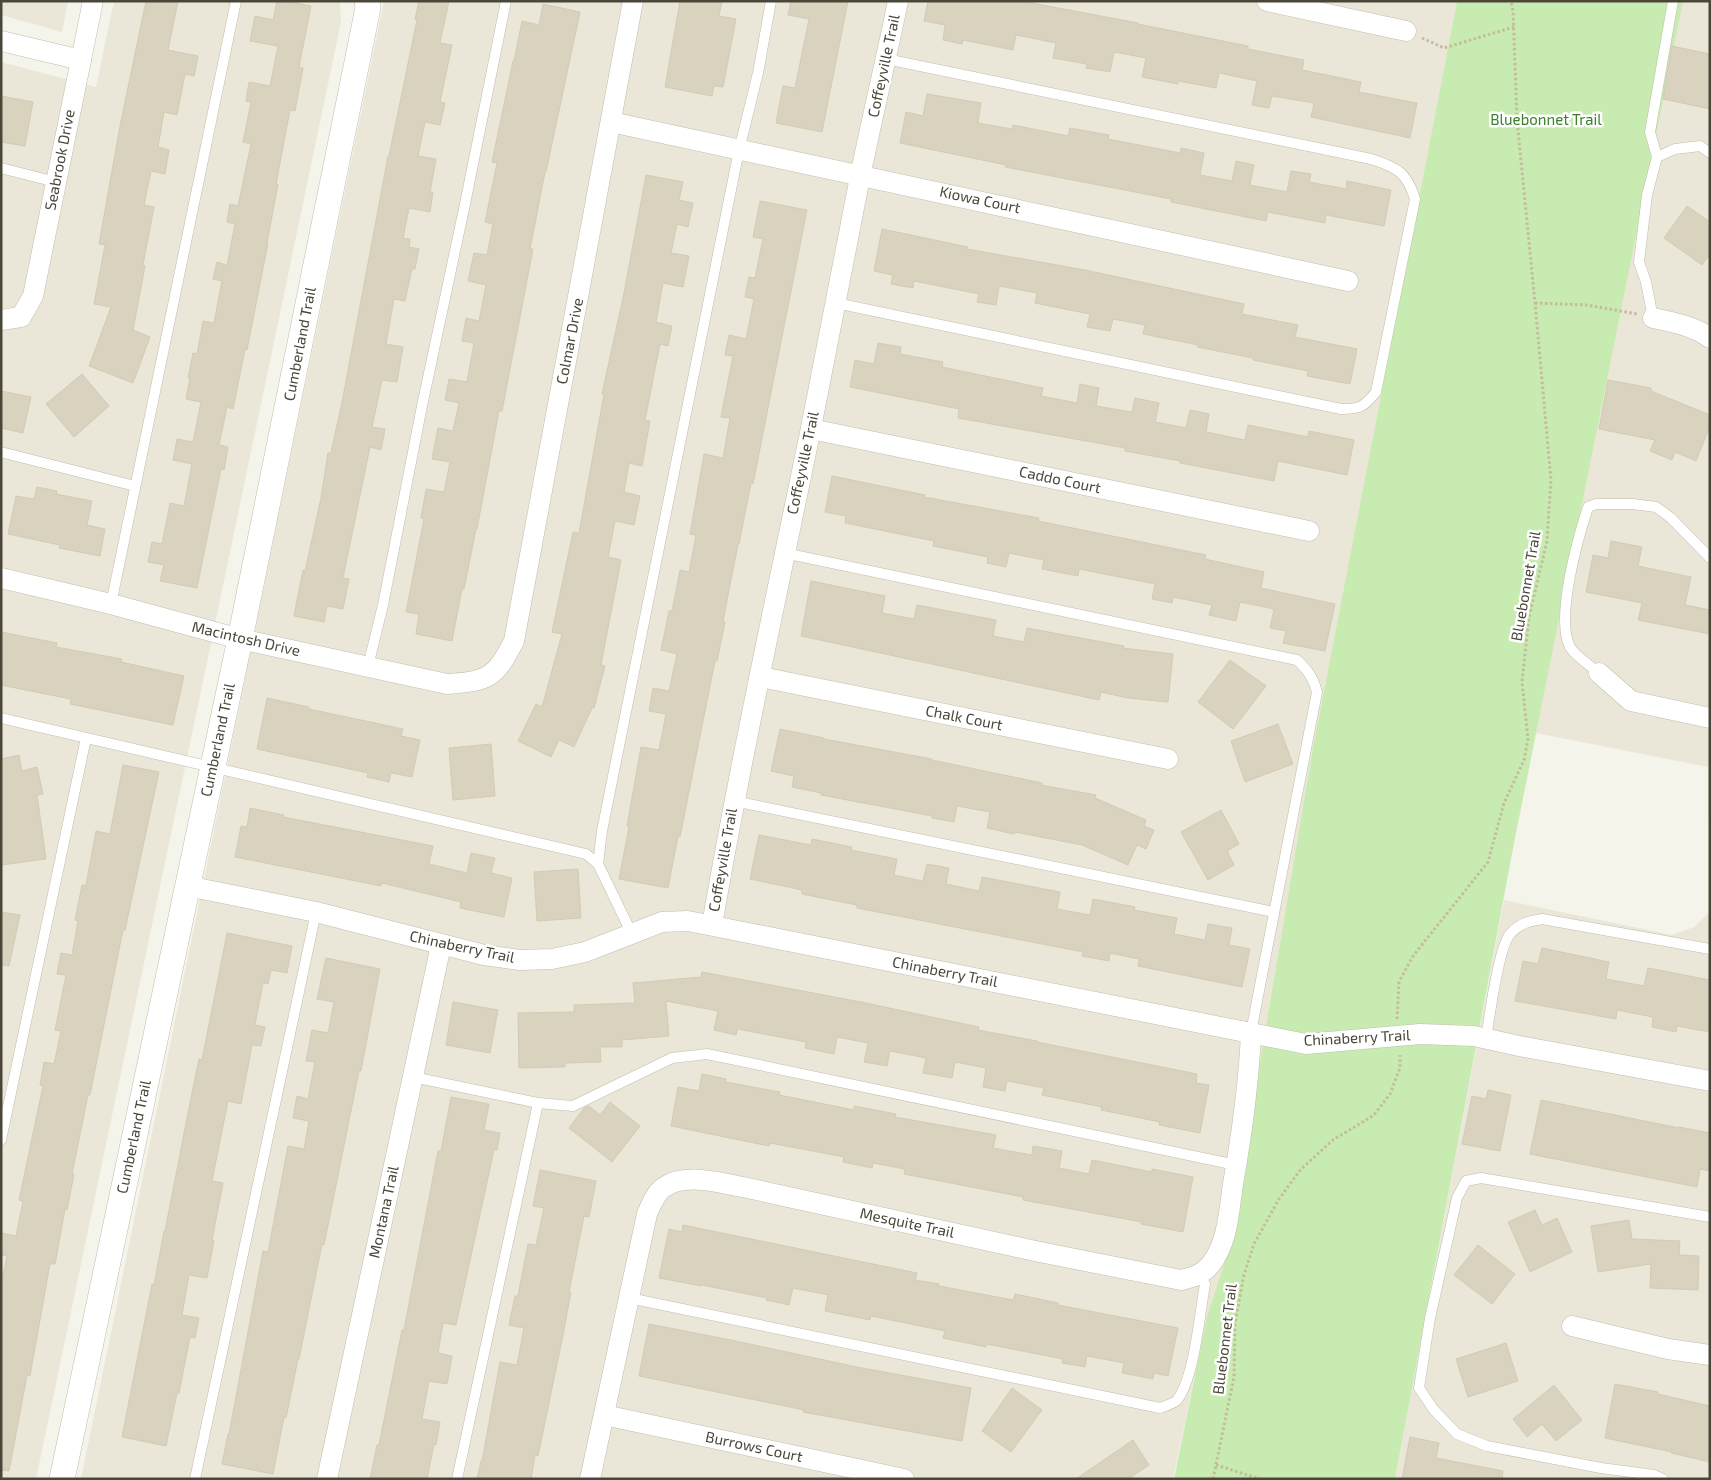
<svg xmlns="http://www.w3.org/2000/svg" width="1711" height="1480" viewBox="0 0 1711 1480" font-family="'Exo 2',sans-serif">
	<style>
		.residential { fill: #eae7d8 }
		.green { fill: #c8ebb2 }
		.building { fill: #d8d2bf; stroke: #d3cbb2 }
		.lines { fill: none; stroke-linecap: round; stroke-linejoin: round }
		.service-casing { stroke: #c2bdac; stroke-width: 11 }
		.minor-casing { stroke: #c2bdac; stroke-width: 21 }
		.tertiary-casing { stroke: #c2bdac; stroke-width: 26 }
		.path { stroke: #c4bc9d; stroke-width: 3; stroke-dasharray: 2.5 2.5; stroke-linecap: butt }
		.service { stroke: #fff; stroke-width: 10 }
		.minor { stroke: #fff; stroke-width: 20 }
		.tertiary { stroke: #fff; stroke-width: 25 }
		.labels { text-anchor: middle; stroke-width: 5; stroke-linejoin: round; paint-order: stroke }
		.street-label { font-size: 15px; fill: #4a4638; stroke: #fff }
		.park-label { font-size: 15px; fill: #3b7f28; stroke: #fff }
	</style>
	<rect width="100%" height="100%" fill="#f5f4ea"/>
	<g class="residential">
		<polygon points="1,1 68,1 62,32 1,15"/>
		<polygon points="114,1 340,1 341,22 36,1479 1,1479 1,62 96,87"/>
		<polygon points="384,1 1457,1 1312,753 1228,1252 1207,1316 1173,1479 81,1479"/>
		<polygon points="1679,1 1710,1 1710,880 1708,767 1536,733"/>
		<polygon points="1504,900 1672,935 1694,927 1710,912 1710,1479 1395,1479"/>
	</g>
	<polygon class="green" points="1457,1 1683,1 1514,843 1395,1479 1174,1479 1207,1316 1228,1252 1312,753"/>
	<g class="building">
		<polygon points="146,1 178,1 168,50 198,56 194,76 185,74 177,115 164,112 158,147 169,150 165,174 151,171 144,205 154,207 143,265 145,266 133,330 150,337 133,383 89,366 111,307 94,304 105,245 99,244 120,126"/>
		<polygon points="277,1 287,1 311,6 299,67 303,68 295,111 290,110 276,184 278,184 267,243 268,243 247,350 245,349 233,409 227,407 219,445 228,447 224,470 221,469 197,588 160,581 164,565 148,562 152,542 162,544 170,503 184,506 192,464 173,460 177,439 193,442 201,402 186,399 190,378 188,378 193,353 197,354 203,321 214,323 222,281 213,279 217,262 227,265 235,224 227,222 230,204 238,206 251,144 243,142 251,102 246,101 249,82 270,86 278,46 250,41 255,16 273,20"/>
		<polygon points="419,1 449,1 440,43 452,45 440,102 445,103 440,125 425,122 418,156 436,159 430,192 433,192 430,212 409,208 403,238 410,239 409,247 419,249 415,269 412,269 405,301 394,299 386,344 403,347 397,382 382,380 372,427 385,429 381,450 370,447 343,578 349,579 343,609 327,606 324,622 294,616 303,570 305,571 321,498 328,453 331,453 343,397 388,156 389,156 417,20 415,19"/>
		<polygon points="680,1 722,1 719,16 736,19 723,87 714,86 712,96 665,87"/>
		<polygon points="791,1 848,1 822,132 776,123 783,86 795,88 809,19 788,15"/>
		<polygon points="928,1 1021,1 1138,23 1138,24 1248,46 1248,49 1304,60 1302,70 1361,82 1359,92 1417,103 1410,138 1311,117 1314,103 1272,96 1269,108 1252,105 1257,81 1219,73 1216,88 1178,81 1178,84 1142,77 1146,58 1114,52 1110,72 1086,68 1087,64 1053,58 1056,43 1016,35 1013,50 963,40 962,44 943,40 945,25 924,21"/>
		<polygon points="543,4 580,12 546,172 545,172 530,249 533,249 502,411 499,411 477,529 476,529 464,589 462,589 452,641 416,634 419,614 406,612 424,519 421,518 426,489 444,492 450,462 432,459 438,428 453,431 459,403 445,400 449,379 467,382 474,343 462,341 466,318 479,321 486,285 468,281 474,253 487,255 493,224 485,222 497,163 492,162 513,61 514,61 522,21 539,25"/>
		<polygon points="1672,46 1710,54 1710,109 1663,99"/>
		<polygon points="927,94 981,103 978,123 1012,129 1013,125 1068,136 1070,128 1109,135 1108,139 1180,153 1181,148 1204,153 1200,175 1232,181 1236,161 1254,165 1250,185 1287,192 1291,171 1311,174 1309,182 1346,189 1347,181 1391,190 1384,226 1326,215 1325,223 1268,212 1266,221 1171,202 1171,199 1005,167 1006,165 900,143 906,112 923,116"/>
		<polygon points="1,96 33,102 25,146 1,142"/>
		<polygon points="646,175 683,182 679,200 693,203 688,227 677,224 671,253 689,256 683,287 663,283 656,322 672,326 668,346 660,344 645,420 650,421 642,466 629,463 624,492 640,496 634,525 615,521 608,557 621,560 601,665 605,666 594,708 592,708 574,747 559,740 551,757 518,741 536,704 542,707 562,634 552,632 573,532 579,533 604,394 602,394 624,293"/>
		<polygon points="760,201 807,210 753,484 751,483 739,544 738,544 723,621 725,622 717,661 715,661 680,837 678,836 668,888 619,879 629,827 627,826 641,747 659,750 666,714 649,711 653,688 669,691 677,654 661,650 669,611 672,611 680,570 689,572 696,535 690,534 704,454 723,458 730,418 721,417 733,356 725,355 729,335 746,339 754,299 745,297 749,277 755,278 763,239 753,237"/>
		<polygon points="1687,206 1710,222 1710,254 1702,265 1664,238"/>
		<polygon points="882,229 968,247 967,249 1085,270 1244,304 1242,314 1298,325 1295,337 1357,349 1350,384 1307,376 1308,371 1253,360 1253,358 1197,347 1198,345 1143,334 1145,325 1113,319 1110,331 1087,327 1090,314 1035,303 1037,293 999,286 996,305 977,302 979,294 914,281 913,288 891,284 893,275 874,271"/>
		<polygon points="878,343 901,347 900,354 943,362 942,367 1043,388 1041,396 1077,403 1080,384 1099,388 1096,406 1132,412 1135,398 1159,403 1155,422 1186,428 1190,410 1209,414 1206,432 1245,440 1248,425 1308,437 1309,431 1354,440 1347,475 1278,461 1274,481 1180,463 1180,461 1125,451 1125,448 958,418 959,409 850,387 855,360 874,364"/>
		<polygon points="82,374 109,406 74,437 46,404"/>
		<polygon points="1608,380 1651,388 1651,391 1710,415 1710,426 1696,461 1675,452 1672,460 1650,451 1655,440 1599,429"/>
		<polygon points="1,391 31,397 23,433 1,428"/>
		<polygon points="832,476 925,495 924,497 1039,518 1038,521 1206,555 1205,559 1264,572 1261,588 1335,604 1325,651 1283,643 1286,631 1270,628 1274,609 1240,602 1236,621 1209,615 1212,605 1173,597 1172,603 1152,599 1155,584 1079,569 1078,576 1042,569 1044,560 1009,553 1006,567 987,563 988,557 933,546 934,541 845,523 846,516 825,512"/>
		<polygon points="37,487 57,491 56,494 92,501 87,525 105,529 100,556 59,548 60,545 8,534 16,496 34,499"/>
		<polygon points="1611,541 1642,547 1638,566 1691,577 1685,605 1710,610 1710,634 1638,620 1642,603 1586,592 1593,555 1608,558"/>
		<polygon points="811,581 885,596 882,613 914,619 917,605 996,620 993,636 1024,642 1027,628 1124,646 1123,648 1173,654 1168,702 1128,698 1101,692 1099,700 801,636"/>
		<polygon points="1,632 57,643 56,647 122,659 121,662 184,676 173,725 70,704 71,699 1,685"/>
		<polygon points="1230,660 1266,686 1233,729 1198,702"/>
		<polygon points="267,698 309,707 309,709 403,729 401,736 420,740 412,777 391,773 389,782 367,777 368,773 257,749"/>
		<polygon points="1278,724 1293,764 1245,782 1231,741"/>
		<polygon points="780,729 824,738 824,739 932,759 932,760 1042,783 1041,785 1096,795 1095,798 1146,820 1144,826 1154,830 1146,849 1137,845 1128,865 1082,845 1015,832 1014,834 987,828 990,812 957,806 954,822 932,818 932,816 821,795 821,793 792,787 794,776 771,771"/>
		<polygon points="491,744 495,796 453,800 449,748"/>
		<polygon points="19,755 22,771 37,767 43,794 37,795 46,859 1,865 1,759"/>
		<polygon points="123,765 159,772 125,930 123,930 90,1095 88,1095 72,1174 74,1174 67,1210 65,1209 55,1264 50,1264 30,1376 27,1375 9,1471 1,1470 1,1285 7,1256 1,1255 1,1233 16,1236 23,1201 19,1200 43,1086 40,1085 44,1062 54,1064 61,1031 55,1030 66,975 57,974 61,953 72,955 78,921 75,920 82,885 86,885 96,831 110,834"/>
		<polygon points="250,808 284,815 283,817 433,846 429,864 467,873 471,853 495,858 491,873 512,878 504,917 460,908 461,902 382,883 381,886 235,857 241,826 247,827"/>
		<polygon points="1221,810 1239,844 1227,851 1234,865 1208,880 1181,832"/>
		<polygon points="759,835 811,845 812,839 852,847 851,850 897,859 894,875 923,881 927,864 949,868 946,884 979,891 982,877 1060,892 1057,909 1090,915 1093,899 1135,907 1134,910 1177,918 1174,934 1205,940 1208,924 1232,928 1229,945 1250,949 1242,987 1138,966 1139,959 1110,953 1109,961 1082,956 1083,952 857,908 857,905 802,894 802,890 750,879"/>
		<polygon points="578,869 581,918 537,921 534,872"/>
		<polygon points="1,912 20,915 9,966 1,965"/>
		<polygon points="227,933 292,946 287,973 271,970 268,984 263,983 255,1025 265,1027 261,1046 252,1045 241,1104 228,1101 212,1181 223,1183 212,1240 214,1241 207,1278 189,1275 182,1315 199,1318 195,1338 190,1337 179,1393 177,1393 166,1446 122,1437 152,1284 154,1285 164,1231 165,1231 189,1108 199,1059 202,1060"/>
		<polygon points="1542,948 1609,962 1606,979 1644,986 1648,968 1710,980 1710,1032 1677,1026 1676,1032 1652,1027 1653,1017 1617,1010 1616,1019 1515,1001 1523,961 1538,964"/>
		<polygon points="326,958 380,969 361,1071 359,1071 324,1245 322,1244 299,1359 298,1359 286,1418 284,1417 273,1474 222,1464 228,1434 229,1434 263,1251 268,1252 288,1146 304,1149 309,1121 293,1118 297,1096 308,1099 315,1062 306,1061 312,1030 328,1033 334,1002 317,999"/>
		<polygon points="702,972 861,1002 979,1027 978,1030 1037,1041 1037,1042 1197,1074 1196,1083 1209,1085 1200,1133 1159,1125 1160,1122 1101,1110 1102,1107 1042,1095 1044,1088 1007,1081 1005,1091 983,1087 986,1068 955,1062 952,1078 923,1073 926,1058 890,1051 887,1066 864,1062 868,1043 837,1037 834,1054 805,1048 806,1042 737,1029 736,1035 714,1030 718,1011 666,1001 669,1036 622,1040 622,1047 600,1047 601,1062 565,1063 565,1067 519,1068 518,1013 574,1012 574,1005 635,1003 633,983 701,977"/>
		<polygon points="453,1002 498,1010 490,1053 446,1045"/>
		<polygon points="702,1074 726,1079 726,1082 780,1092 779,1095 854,1110 854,1106 896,1114 895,1117 996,1135 993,1148 1032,1155 1033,1146 1062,1151 1059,1168 1089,1174 1092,1160 1152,1172 1152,1169 1193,1177 1183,1232 1141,1224 1142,1222 1023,1200 1023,1197 904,1174 905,1169 873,1163 872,1168 843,1162 844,1157 770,1143 769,1146 671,1126 678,1087 699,1091"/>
		<polygon points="1488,1090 1511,1095 1500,1151 1462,1144 1472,1096 1486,1099"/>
		<polygon points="451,1097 489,1104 484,1130 500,1133 497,1150 494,1150 456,1325 443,1323 438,1353 452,1356 447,1384 429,1381 422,1419 440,1422 436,1445 434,1444 427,1479 370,1479 377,1445 379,1445 402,1330 404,1330 438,1151 441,1151"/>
		<polygon points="1541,1100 1679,1128 1679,1127 1710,1133 1710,1171 1700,1169 1697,1187 1530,1154"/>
		<polygon points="610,1102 640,1126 612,1162 569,1128 584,1108 589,1106 600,1115"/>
		<polygon points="540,1170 596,1181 589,1217 584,1216 569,1292 571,1292 563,1335 538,1456 535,1455 531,1479 477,1479 481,1461 482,1461 500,1362 517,1365 524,1328 509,1325 515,1296 518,1296 528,1244 536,1245 544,1208 533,1206"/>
		<polygon points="1535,1210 1542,1225 1557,1218 1572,1252 1530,1272 1508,1222"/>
		<polygon points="1629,1220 1632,1239 1680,1241 1679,1255 1699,1256 1698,1290 1650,1288 1651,1264 1598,1272 1591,1226"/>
		<polygon points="683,1225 917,1273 915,1280 939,1284 939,1286 1013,1300 1015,1294 1058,1303 1058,1305 1178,1328 1168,1376 1154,1373 1153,1379 1122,1373 1124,1363 1087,1356 1085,1367 1062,1363 1063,1359 986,1344 986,1347 943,1338 945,1331 871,1316 870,1320 825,1311 828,1295 793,1288 789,1305 766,1300 767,1298 702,1285 702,1286 659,1278 669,1229 682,1232"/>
		<polygon points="1478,1245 1515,1274 1492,1304 1454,1275"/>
		<polygon points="649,1324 731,1340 857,1367 971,1388 962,1441 803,1412 804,1410 639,1376"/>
		<polygon points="1506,1343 1518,1381 1468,1397 1456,1359"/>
		<polygon points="1615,1384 1658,1392 1658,1394 1710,1406 1710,1462 1671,1453 1672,1452 1605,1438"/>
		<polygon points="1554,1385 1582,1420 1556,1441 1542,1424 1527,1437 1513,1419"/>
		<polygon points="1012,1388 1042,1410 1011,1452 982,1431"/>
		<polygon points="1410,1437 1439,1443 1436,1458 1503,1471 1502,1479 1402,1479"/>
		<polygon points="1133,1440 1149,1465 1128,1479 1076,1479"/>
	</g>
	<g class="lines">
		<g class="service-casing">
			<g id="service">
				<polyline points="1657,157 1650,132 1673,1"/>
				<polyline points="1,168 56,182"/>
				<path d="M836 303 1341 409C1360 409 1364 407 1376 392L1415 199C1407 172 1396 167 1371 159L886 59"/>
				<polyline points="1653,318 1646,282 1639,262 1647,195 1657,157 1675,149 1700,146 1710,153"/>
				<polyline points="1,452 135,486"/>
				<path d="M784 553 1297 660C1308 670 1313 678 1317 692L1251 1032"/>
				<polyline points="111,604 236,1"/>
				<polyline points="368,666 383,605 422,406 465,204 506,1"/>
				<path d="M1599 673C1592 667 1574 655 1570 647 1555 618 1578 538 1588 507L1596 504H1633L1656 507 1671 518 1710 558"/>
				<polyline points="1,718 586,854 598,864 632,934"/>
				<polyline points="734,801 1274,912"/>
				<polyline points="598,864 602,831 739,150 758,73 771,1"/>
				<path d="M1486 1039C1489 1019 1499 944 1511 933 1520 923 1530 921 1542 919L1710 949"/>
				<polyline points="413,1077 538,1103 573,1106 672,1058 707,1054 1236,1165"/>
				<polyline points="1,1140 86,738"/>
				<path d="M629 1298 1160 1408C1165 1406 1173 1404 1177 1400 1194 1380 1200 1312 1205 1284L1199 1275"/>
				<polyline points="195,1479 316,912"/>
				<polyline points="457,1479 538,1103"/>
				<polyline points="1663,1479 1654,1475 1601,1468 1487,1446 1457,1434 1434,1410 1419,1388 1430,1318 1457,1198 1466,1181 1481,1178 1710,1217"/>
			</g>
		</g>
		<g class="minor-casing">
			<g id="minor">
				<polyline points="1267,1 1406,31"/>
				<polyline points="1,41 81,60"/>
				<polyline points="611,122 1348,281"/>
				<path d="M1653 318C1672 322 1694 326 1710 338"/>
				<polyline points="1,320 21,317 33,296 93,1"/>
				<polyline points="811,429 1309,531"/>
				<path d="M1 578 111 604 240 639 447 684C489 681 495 678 514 641L633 1"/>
				<polyline points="1599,673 1631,701 1710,718"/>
				<polyline points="761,677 1168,759"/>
				<polyline points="187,886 316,912 484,955 520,960 552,959 585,952 662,922 688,921 1306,1044 1420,1034 1474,1036 1519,1046 1710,1081"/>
				<path d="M712 925C741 758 777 593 811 428 828 345 844 261 860 177 872 118 886 60 898 1"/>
				<polyline points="1572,1326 1668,1349 1710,1355"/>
				<polyline points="604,1415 904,1479"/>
				<polyline points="327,1479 441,945"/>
				<path d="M590 1479 647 1214C651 1205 655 1194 663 1188 684 1172 719 1183 743 1187L1040 1252 1181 1280C1194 1277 1202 1275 1211 1264 1228 1242 1229 1211 1233 1184 1242 1133 1249 1083 1251 1032"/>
			</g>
		</g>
		<g class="tertiary-casing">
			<polyline id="tertiary" points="62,1479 240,639 368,8 367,1"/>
		</g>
		<g class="path">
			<polyline points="1422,38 1444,48 1514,27"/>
			<polyline points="1535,303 1587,305 1637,314"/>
			<polyline points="1397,1019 1399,982 1413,956 1488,862 1504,803 1524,760 1528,739 1522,682 1529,617 1547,541 1551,480 1535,303 1517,120 1513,11 1511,1"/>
			<polyline points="1216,1465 1260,1479"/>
			<polyline points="1213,1479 1234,1377 1235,1323 1244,1275 1254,1244 1279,1199 1301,1169 1333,1140 1374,1115 1390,1094 1400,1068 1400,1055"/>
		</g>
		<use href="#service" class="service"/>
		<use href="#minor" class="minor"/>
		<use href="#tertiary" class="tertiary"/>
	</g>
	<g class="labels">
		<g class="street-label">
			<text transform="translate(884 66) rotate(-78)" y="5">Coffeyville Trail</text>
			<text transform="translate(60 160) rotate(-79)" y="5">Seabrook Drive</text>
			<text transform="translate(980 200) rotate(12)" y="5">Kiowa Court</text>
			<text transform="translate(570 341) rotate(-79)" y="5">Colmar Drive</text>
			<text transform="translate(300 344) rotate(-79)" y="5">Cumberland Trail</text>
			<text transform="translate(803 463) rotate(-78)" y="5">Coffeyville Trail</text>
			<text transform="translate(1060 480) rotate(12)" y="5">Caddo Court</text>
			<text transform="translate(1526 586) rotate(-80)" y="5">Bluebonnet Trail</text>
			<text transform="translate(246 639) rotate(13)" y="5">Macintosh Drive</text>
			<text transform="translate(964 718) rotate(11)" y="5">Chalk Court</text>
			<text transform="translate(218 740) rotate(-78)" y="5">Cumberland Trail</text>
			<text transform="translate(723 860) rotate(-80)" y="5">Coffeyville Trail</text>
			<text transform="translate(462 947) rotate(12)" y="5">Chinaberry Trail</text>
			<text transform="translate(945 972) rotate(11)" y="5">Chinaberry Trail</text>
			<text transform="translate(1357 1038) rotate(-3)" y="5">Chinaberry Trail</text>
			<text transform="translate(134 1137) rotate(-78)" y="5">Cumberland Trail</text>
			<text transform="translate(384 1212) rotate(-78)" y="5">Montana Trail</text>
			<text transform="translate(907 1223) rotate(12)" y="5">Mesquite Trail</text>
			<text transform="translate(1225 1339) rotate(-83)" y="5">Bluebonnet Trail</text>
			<text transform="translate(754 1447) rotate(12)" y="5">Burrows Court</text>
		</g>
		<g class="park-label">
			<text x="1546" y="125">Bluebonnet Trail</text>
		</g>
	</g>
	<rect width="1711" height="1480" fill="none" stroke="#4a4638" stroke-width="5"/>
</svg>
